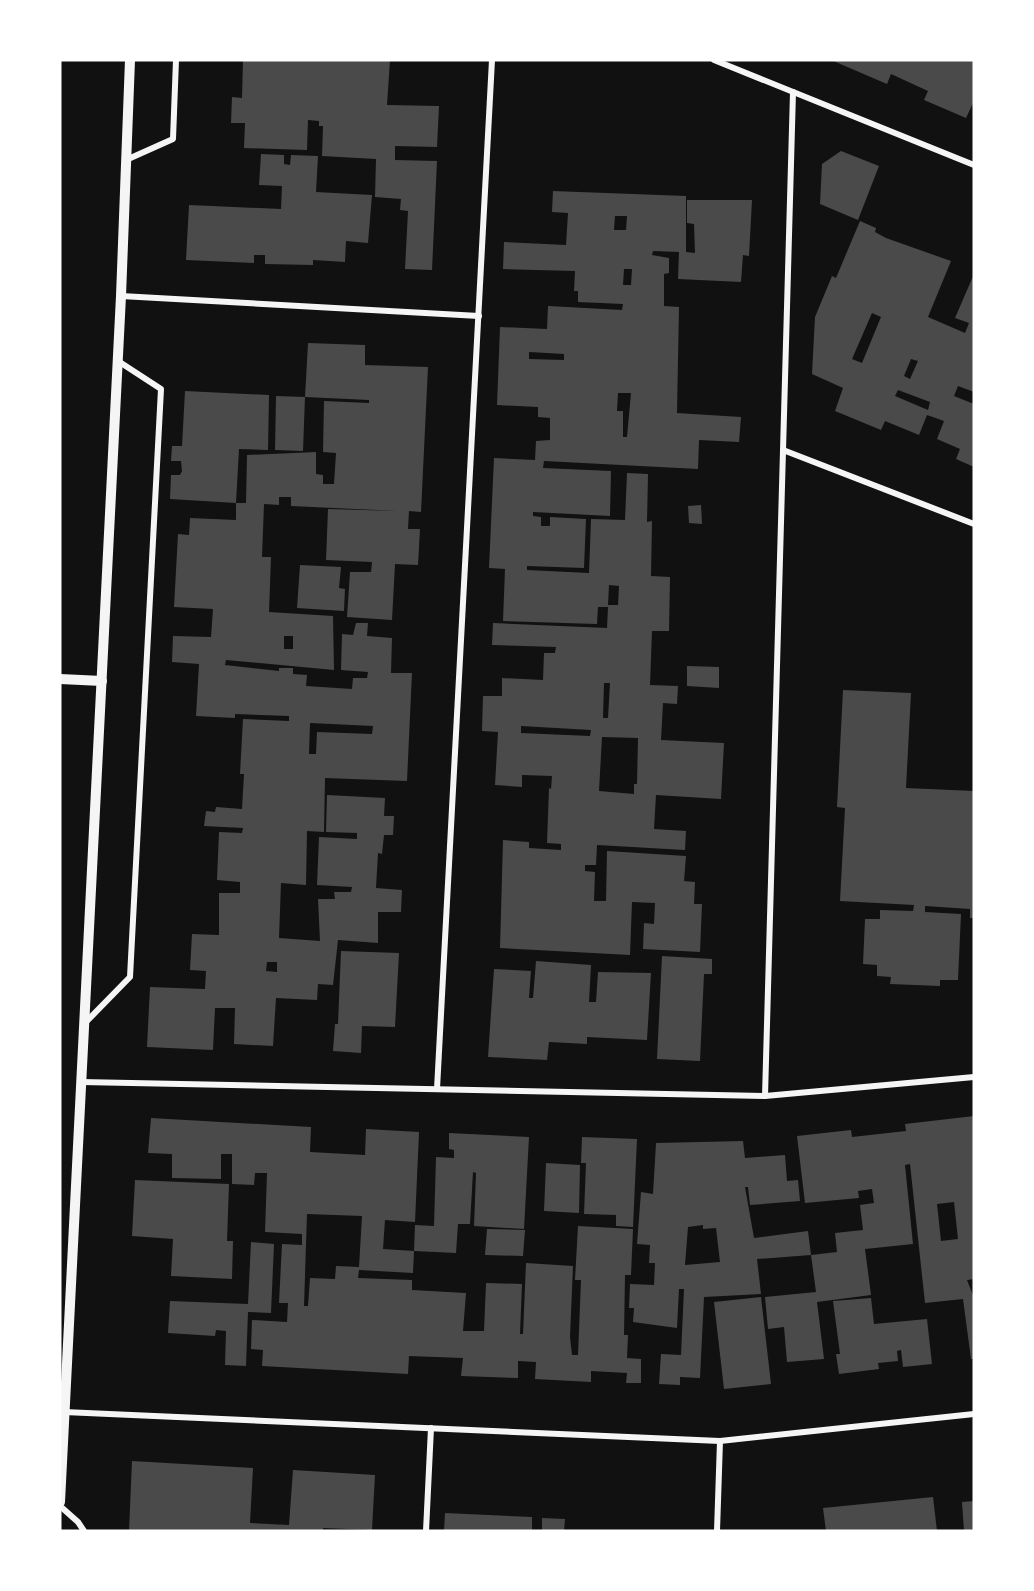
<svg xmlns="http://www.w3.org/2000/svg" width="1034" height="1591" viewBox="0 0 1034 1591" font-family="Manrope,sans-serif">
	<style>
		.building { fill: #4a4a4a; fill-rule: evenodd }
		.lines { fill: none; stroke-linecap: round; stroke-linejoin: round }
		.minor { stroke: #f5f5f5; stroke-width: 6 }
		.tertiary { stroke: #f5f5f5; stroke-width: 10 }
	</style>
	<rect width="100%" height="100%" fill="#111"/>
	<g class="building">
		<polygon points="243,60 390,60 387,105 439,106 437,147 395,146 395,160 437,161 432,270 405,269 408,211 400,210 401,199 375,197 376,159 322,156 323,126 319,126 319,121 308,120 307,150 244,148 245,123 231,123 232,97 242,98"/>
		<polygon points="831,60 974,60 974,101 966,118 924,100 928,91 891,74 887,84"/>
		<polygon points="841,151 879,166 858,220 820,204 822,164"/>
		<polygon points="261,154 284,155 284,164 290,165 291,155 318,156 316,192 372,195 368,243 346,241 345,262 313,260 313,265 265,264 265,255 254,255 254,263 186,260 189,205 281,209 282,186 259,185"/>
		<path d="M553 191 686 196V252L695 253 694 224 687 223V200H752L749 256 743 255 741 282 678 279 679 252 653 251 652 255 669 258V273L664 274V306L679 307 677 413 741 417 739 442 699 440 698 469 544 461 543 468 611 471 610 516 533 512V516L541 517V526H550V517L586 519 584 568 527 566V570L589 573 591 519 625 520 627 473 648 474 647 522 652 521 651 576 670 577 669 631H652L650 685 678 686 677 704 663 703 661 740 724 743 721 799 656 795 654 829 686 831 685 850 597 845 596 865H585V871L595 872 594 901H606L607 851 686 856 684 881 695 882 694 904H702L700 952 643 949 644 923 654 924 655 903 632 902 630 955 500 948 503 840 529 842V848L561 850V844L547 843 549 788 551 789 552 776 522 775V787L495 785 498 732 482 731 483 696H502V678L543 680 544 653H555L556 647 492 645 493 623 607 628 608 607H598L597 624 503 621 505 569 489 568 494 458 535 460 536 441 550 440V418L538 417V407L497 405 500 327 547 329 548 306 622 310 623 304 578 302V291H574L575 271 503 269 504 242 566 245 568 213 552 212ZM615 216H627L626 230H614ZM624 269H632L631 285H623ZM529 352 564 354V360L529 359ZM618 393H631L627 437H623V411H617ZM609 585 619 586 618 605H608ZM604 683H610L608 718H603ZM521 726 591 730 590 736 521 733ZM602 737 638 738 637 784H634V794L599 791Z"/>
		<path d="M860 221 876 228 875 232 886 238 951 261 928 317 965 333 969 323 955 318 974 274V392L958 386 954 396 974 404V467L956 459 960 449 937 439 944 421 927 415 919 435 885 421 881 430 835 411 843 388 812 374 815 317 832 276 836 278ZM872 313 881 317 862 363 852 359ZM911 359 918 361 910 379 904 376ZM898 390 930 402 928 410 895 396Z"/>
		<path d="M308 343 365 345V365L428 367 421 512 409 511 408 529H420L418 565 395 564 392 620 347 617 350 572H371L372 562 326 560 328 509 398 511 291 506V497H279V505L264 504 262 557H271L269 612 333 616 334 670 226 660 225 665 279 671V668H293V674L307 675 306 686 352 689 353 678H367L368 672 341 670 342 634 353 635 356 623H368L367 636 392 638 391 673H412L407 781 325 778 324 832 307 831 306 885 281 883 279 938 320 941 318 899H335L334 892H351L352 887 317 885 319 837 357 839V833L326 832 327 795 385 798 384 816H394L393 835H384L382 854 378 853 376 888 402 890 401 912H378V943L338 940 333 985 318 984 317 1000 276 998 273 1046 234 1044 235 1008H215L213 1050 147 1047 150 987 205 989 206 971 190 970 192 934 219 935V893H240V882L217 880 219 832 242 833 243 828 204 826 206 811 215 812 216 807 242 809 244 774H240L243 719 289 721V716L235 714V718L196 716 199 664 172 662 173 636 211 637 213 609 174 607 178 534 189 535 190 518 236 520V503H246L247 455 316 452V474L323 475V484H334L336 453 323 452 324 401 369 403V400L305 397 303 451 275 450 276 396 305 397ZM284 636H293V649H284ZM310 723 373 726 372 734 317 732 316 754H309ZM267 962H277V972L266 971Z"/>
		<polygon points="185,391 269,395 268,450 239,449 236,503 170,499 171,475 180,475 182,471 181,461 171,461 172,446 182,446"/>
		<polygon points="701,505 702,524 689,523 688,506"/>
		<polygon points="300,565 341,567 339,588 345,589 344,611 297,608"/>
		<polygon points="687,666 719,667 719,688 687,686"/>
		<polygon points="843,690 911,693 906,788 974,791 974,918 970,918 970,909 925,906 925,912 961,914 958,980 940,980 940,986 890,984 891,977 877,976 877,965 863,964 865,919 880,919 880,910 913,911 914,905 840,901 845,808 837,807"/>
		<polygon points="341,951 399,953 395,1027 362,1026 361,1053 333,1051 335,1024 338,1024"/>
		<polygon points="662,956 712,959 712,974 704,974 700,1061 657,1059"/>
		<polygon points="536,961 591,965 589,1002 596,1002 598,972 651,973 647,1040 587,1037 587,1044 549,1042 547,1060 488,1057 494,969 531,971 529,998 533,998"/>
		<path d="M974 1116V1279L967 1280 974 1298V1359H971L963 1299 925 1303 910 1164 905 1165 913 1244 865 1249 871 1295 817 1302 824 1359 787 1362 784 1327 768 1329 765 1297 816 1292 811 1255 837 1252 835 1233 863 1230 860 1205 874 1203 872 1189 858 1191 859 1198 805 1203 797 1136 851 1130 852 1137 906 1131 905 1124ZM954 1202 958 1239 941 1241 937 1204Z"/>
		<path d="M151 1118 311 1127 310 1152 365 1155 366 1129 419 1132 415 1222 385 1220 383 1249 414 1251 413 1273 359 1270 358 1278 412 1280V1290L466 1293 463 1331H484L486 1283 522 1284 520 1334H523L526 1263 573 1266 570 1337 572 1355H578L581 1280H575L578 1226 633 1229 631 1275H625L624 1335H628L627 1358 641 1359V1383H626L627 1373 591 1371V1382L535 1379 536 1362 518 1361V1378L461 1376 463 1358 409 1356 408 1374 262 1366 263 1350 251 1349 252 1320 287 1322 288 1303H279L282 1244 302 1245V1234L265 1232 267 1173H255L254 1185 232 1184V1154H221V1179L172 1178V1154L148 1153ZM307 1214 362 1216 359 1267 336 1266 335 1279 310 1278 308 1306H304Z"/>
		<polygon points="449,1133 529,1137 524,1229 474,1226 476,1173 473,1172 470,1224 458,1224 456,1253 414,1251 415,1225 434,1226 436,1157 454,1158 454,1150 449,1149"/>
		<polygon points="582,1137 637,1139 633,1227 616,1226 616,1215 584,1214 586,1163 581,1163"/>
		<path d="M743 1141 745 1158 785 1155 787 1181 798 1180 800 1201 750 1205 748 1187H745L754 1238 808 1231 811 1255 757 1259 761 1294 704 1297 700 1378 680 1377V1385L659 1384 661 1354 681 1355 684 1289H679L677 1328 633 1322 634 1308H629L630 1284 654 1285 655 1263H649L650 1245 637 1244 641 1192 653 1194 656 1143ZM703 1225V1229L716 1228 720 1262 685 1265 688 1227Z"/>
		<polygon points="546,1163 580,1165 579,1213 544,1211"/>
		<polygon points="135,1180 229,1184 227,1241 233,1241 232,1279 171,1276 173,1239 132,1236"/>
		<polygon points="487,1229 525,1230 523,1256 485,1255"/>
		<polygon points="251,1242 274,1244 271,1313 248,1312 246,1366 225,1365 226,1331 216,1330 215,1336 168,1333 170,1301 248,1304"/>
		<polygon points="761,1297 771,1384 724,1389 714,1302"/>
		<polygon points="871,1298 874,1324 927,1319 932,1364 903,1367 901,1350 897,1351 898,1361 878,1363 879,1369 839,1374 836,1354 840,1354 833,1301"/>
		<polygon points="132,1461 253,1468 250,1523 289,1525 293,1470 375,1475 372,1530 323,1528 323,1531 129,1531"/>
		<polygon points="933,1497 937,1531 826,1531 823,1508"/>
		<polygon points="974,1501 974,1531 964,1531 962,1502"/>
		<polygon points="445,1513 532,1517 532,1531 444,1531"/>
		<polygon points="542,1518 565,1519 564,1531 542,1531"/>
	</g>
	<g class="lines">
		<g class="minor">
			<polyline points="714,60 974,165"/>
			<polyline points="126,160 173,139 176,60"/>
			<polyline points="121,296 479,316"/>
			<polyline points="783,450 974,524"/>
			<polyline points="85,1023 130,977 161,389 118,361"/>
			<polyline points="81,1082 765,1096 974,1077"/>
			<polyline points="437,1089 492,60"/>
			<polyline points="765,1096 793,92"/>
			<polyline points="64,1412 720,1441 974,1414"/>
			<polyline points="60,1506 78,1522 84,1531"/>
			<polyline points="426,1531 431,1428"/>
			<polyline points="717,1531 720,1441"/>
		</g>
		<g class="tertiary">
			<polyline points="60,679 102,681"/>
			<polyline points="60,1502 121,296 130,60"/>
		</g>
	</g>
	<rect width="1034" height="1591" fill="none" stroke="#ffffff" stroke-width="123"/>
</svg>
